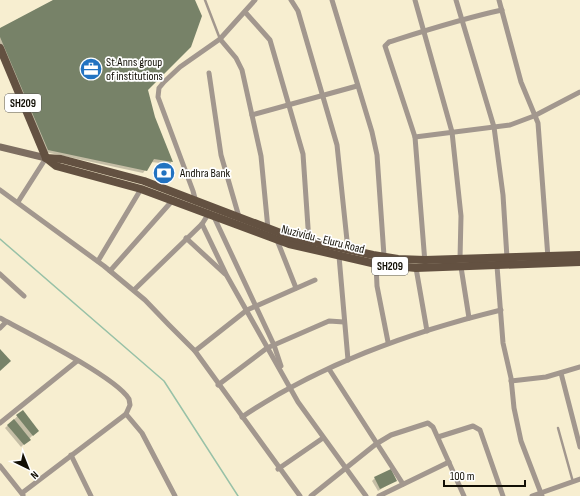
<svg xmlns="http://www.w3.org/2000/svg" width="580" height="496" viewBox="0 0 580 496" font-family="'Sofia Sans Condensed',sans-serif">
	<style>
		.shadow { fill: #0003 }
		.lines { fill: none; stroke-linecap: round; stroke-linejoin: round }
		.stream { stroke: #98c1a7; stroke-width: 1.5 }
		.building { fill: #778268 }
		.lane { stroke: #a2978e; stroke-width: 2.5 }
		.street { stroke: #a2978e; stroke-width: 5 }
		.secondary { stroke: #7d6e61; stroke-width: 7 }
		.primary { stroke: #635141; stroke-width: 8 }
		.labels { text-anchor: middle; stroke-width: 3.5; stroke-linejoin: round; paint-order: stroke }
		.shield { fill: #fff; stroke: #595750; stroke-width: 1 }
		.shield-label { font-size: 11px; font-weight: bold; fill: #120f05 }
		.poi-label { font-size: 12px; fill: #120f05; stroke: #fff; text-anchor: start }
		.street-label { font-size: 12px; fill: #120f05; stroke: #fff }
	</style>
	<rect width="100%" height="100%" fill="#f7eed0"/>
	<g class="shadow">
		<polygon points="54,0 194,0 147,90 154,118 172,161 170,164 151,162 143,173 45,152 0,46 0,29"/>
		<polygon points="23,411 35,433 21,447 5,428"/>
		<polygon points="375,478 396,480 378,491 372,481"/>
	</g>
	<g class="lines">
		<polyline class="stream" points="0,239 164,381 238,496"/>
	</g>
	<g class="building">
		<polygon points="53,0 195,0 202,16 191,47 148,90 155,117 173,162 154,159 147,171 48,150 0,37 0,28"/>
		<polygon points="0,349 11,361 0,371"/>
		<polygon points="23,410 39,431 33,436 16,415"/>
		<polygon points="14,419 31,440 24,445 7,425"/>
		<polygon points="391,469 397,481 380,489 374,477"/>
	</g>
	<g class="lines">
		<g class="lane">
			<polyline points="205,0 220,39"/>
			<polyline points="558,428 573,482"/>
		</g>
		<g class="street">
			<polyline points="291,0 298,11 337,145 348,250"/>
			<polyline points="332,0 372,132 377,155 384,256"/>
			<polyline points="415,0 452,132 461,216 460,259"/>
			<polyline points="456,0 494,127 503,195 507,258"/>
			<polyline points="499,0 521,82 538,123 548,258"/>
			<polyline points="245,12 270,40 303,154 309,242"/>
			<polyline points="220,39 236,58 242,70 261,156 268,229"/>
			<polyline points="209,73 221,155 239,217"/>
			<polyline points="252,115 357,86"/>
			<polyline points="415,137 510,125 534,116 580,92"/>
			<polyline points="0,190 104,266 145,300 169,325 195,351 300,496"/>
			<polyline points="18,202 46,158"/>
			<polyline points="196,202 193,191 158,97 159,88 164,82 180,67 220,39 255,0"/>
			<polyline points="214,217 274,345 281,366"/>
			<polyline points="202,224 227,276 298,402 366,496"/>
			<polyline points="186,238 225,274"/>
			<polyline points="277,240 296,288"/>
			<polyline points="339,256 348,360"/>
			<polyline points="98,261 141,189"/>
			<path d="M425 263 415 137 385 46 389 42C427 30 464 18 502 10"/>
			<polyline points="376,264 377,286 388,342"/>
			<polyline points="497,266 503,343 511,378 514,408 521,441 542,496"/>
			<polyline points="461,267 469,318"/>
			<polyline points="416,268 427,331"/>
			<polyline points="110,271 172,201"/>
			<polyline points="0,274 24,296"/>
			<polyline points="134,290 202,224 209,213"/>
			<path d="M0 318C26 332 116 377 129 399L130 405 126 414 22 493"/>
			<polyline points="0,328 6,322"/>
			<polyline points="195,351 247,310 315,280"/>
			<polyline points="329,369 403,484"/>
			<polyline points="561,373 580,447"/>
			<polyline points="511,381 546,377 580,367"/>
			<polyline points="218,385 267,348 329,321 344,322"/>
			<polyline points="126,414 142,433 175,496"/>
			<path d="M242 417C320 364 410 332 501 310"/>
			<polyline points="0,423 77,361"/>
			<polyline points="438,437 473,426 480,430 503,496"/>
			<polyline points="71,455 91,496"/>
			<polyline points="0,466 23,495"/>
			<polyline points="278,469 323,438"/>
			<polyline points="311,496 376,444 391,435 428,423 433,427 464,496"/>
			<polyline points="379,496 449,462"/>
			<polyline points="532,496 580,479"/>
		</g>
		<polyline class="secondary" points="0,147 46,158"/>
		<g class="primary">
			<polyline points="0,48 46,158 56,166 141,189 289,244 376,264 416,268 580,262"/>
			<polyline points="46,158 61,159 144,181 291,237 373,255 398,259 425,260 580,255"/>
		</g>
	</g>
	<defs>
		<g id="office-disc" transform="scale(1.15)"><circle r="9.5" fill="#2273c1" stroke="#fff"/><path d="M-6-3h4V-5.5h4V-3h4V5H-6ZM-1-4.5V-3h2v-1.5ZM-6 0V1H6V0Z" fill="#fff"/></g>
		<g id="bank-disc" transform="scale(1.15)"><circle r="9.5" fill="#2273c1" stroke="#fff"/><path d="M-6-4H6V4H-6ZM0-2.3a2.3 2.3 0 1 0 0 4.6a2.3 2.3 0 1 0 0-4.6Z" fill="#fff"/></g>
	</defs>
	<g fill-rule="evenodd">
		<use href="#office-disc" x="91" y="69"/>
		<use href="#bank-disc" x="164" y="173"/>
	</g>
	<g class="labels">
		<g class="shield">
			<rect x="5" y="94" width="36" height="18" rx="3"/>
			<rect x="372" y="257" width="36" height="18" rx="3"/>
		</g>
		<g class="shield-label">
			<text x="23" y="107">SH209</text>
			<text x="390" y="270">SH209</text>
		</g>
		<g class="poi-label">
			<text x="106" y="66">St.Anns group<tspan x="106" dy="14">of institutions</tspan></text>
			<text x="180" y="177">Andhra Bank</text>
		</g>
		<g class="street-label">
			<text transform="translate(323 239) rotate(14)" y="4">Nuzividu - Eluru Road</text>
		</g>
	</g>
	<g transform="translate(28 468) rotate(137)" stroke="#ffffff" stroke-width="3" paint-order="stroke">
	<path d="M0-3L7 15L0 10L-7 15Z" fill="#120f05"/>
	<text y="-6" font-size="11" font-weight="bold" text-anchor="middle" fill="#120f05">N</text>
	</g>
	<path d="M444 480v6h81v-6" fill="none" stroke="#120f05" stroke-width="2"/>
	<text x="450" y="480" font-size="12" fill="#120f05" stroke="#ffffff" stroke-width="3" paint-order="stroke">100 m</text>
</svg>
